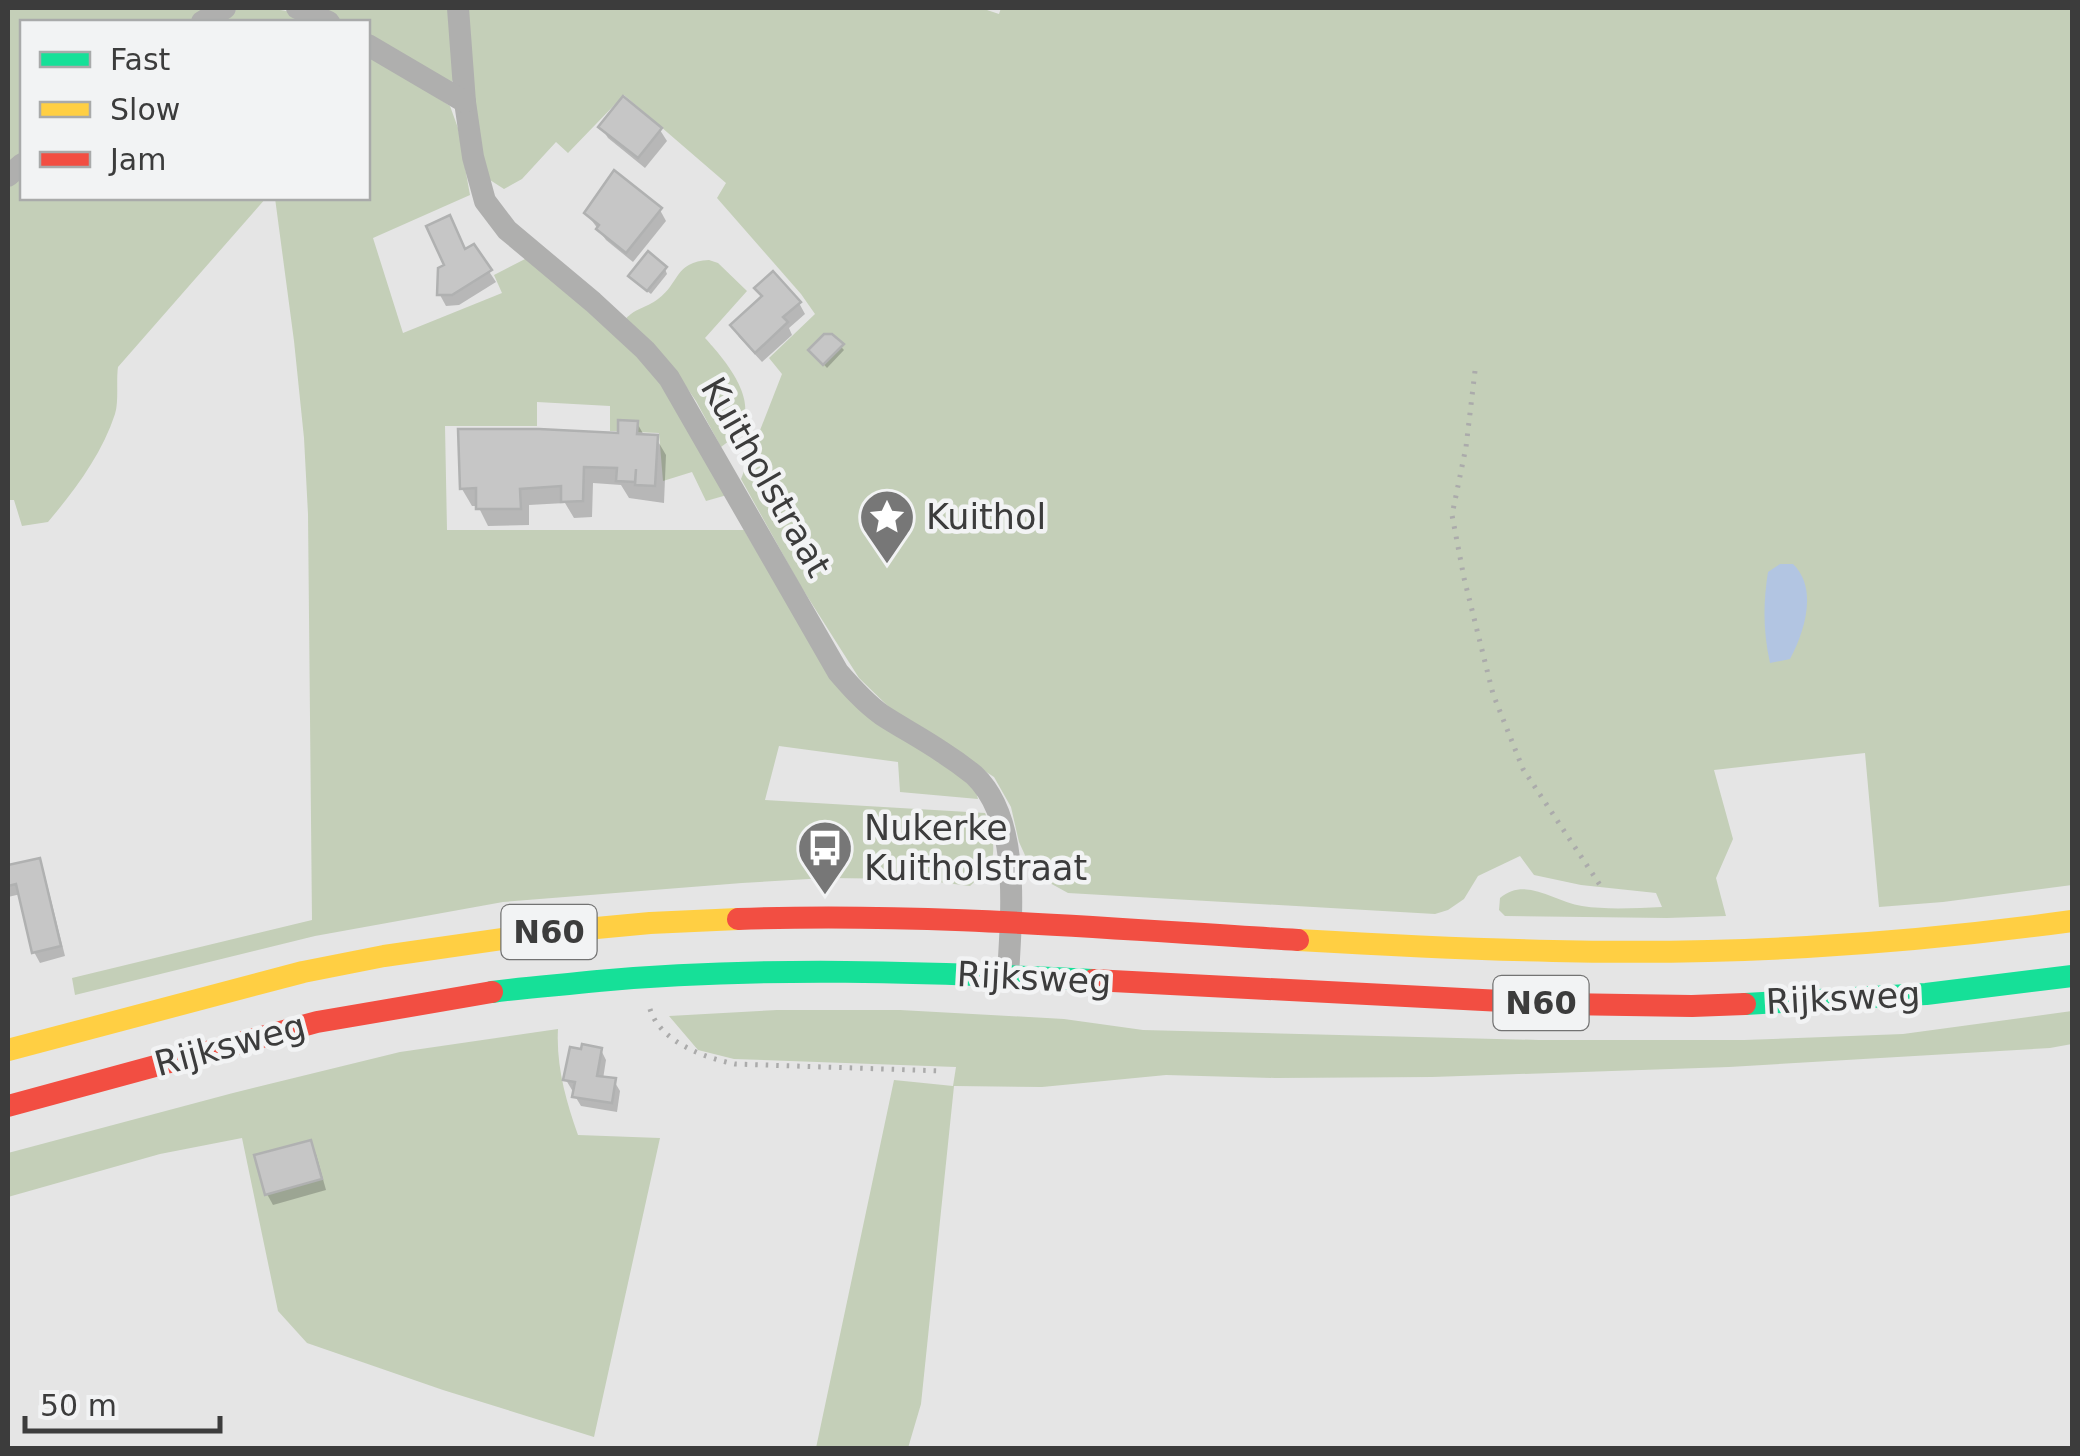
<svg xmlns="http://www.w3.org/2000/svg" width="2080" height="1456" viewBox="0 0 2080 1456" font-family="'DejaVu Sans',sans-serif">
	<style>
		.green { fill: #c4cfb8 }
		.water { fill: #b2c5e2 }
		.shadow { fill: #0003 }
		.building { fill: #c6c6c6; stroke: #b0b1b1; stroke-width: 2.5 }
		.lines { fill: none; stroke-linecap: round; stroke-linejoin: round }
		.path { stroke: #ababab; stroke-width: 5; stroke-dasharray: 2.5 8; stroke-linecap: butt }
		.street { stroke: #afafae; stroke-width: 22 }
		.fast { stroke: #16e098; stroke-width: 22 }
		.slow { stroke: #ffcf43; stroke-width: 22 }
		.jam { stroke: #f24e42; stroke-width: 22 }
		.labels { text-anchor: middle; stroke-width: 9; stroke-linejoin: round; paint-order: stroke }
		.shield { fill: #f2f3f4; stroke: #737373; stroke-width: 2.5 }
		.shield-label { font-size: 32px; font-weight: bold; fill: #3c3c3c }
		.street-label { font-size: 35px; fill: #3c3c3c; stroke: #f2f3f4 }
		.poi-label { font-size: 35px; fill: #3c3c3c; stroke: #f2f3f4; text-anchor: start }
	</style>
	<rect width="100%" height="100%" fill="#e5e5e5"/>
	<g class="green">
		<polygon points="8,8 206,8 188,22 22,22 22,159 8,171"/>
		<path d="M240 8C268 8 290 8 315 22H213Z"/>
		<polygon points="315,8 448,8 454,78 450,86 368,37 368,22 342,22"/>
		<path d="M466 8H981L999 14 1001 8H2072V885L1943 902 1879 907 1865 753 1714 770 1733 839 1716 878 1726 916 1667 918 1505 916 1499 910 1500 898C1526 876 1554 902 1582 906 1607 910 1637 908 1662 907L1656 893 1581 885 1534 875 1520 856 1478 876 1464 899 1448 910 1435 914 1068 893 1039 877 1029 864 1019 842 1011 807 994 777 896 714 859 678 800 585 741 479 782 374 769 358 815 314 801 294 717 198 726 183 624 95 568 153 556 142 522 179 504 189 490 180 478 139Z"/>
		<path d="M368 53 450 106 458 128 470 195 373 238 403 333 502 293 494 275 527 258 602 318 666 389 727 495 706 501 692 472 663 481 659 433 610 431V406L537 402V426H445L447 530H744L826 668 952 768 976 792 978 799 900 792 898 762 779 746 765 800 985 813C992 828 998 853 988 869 983 875 975 881 970 886L915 879 826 878 742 883 503 902 315 936 75 995 72 978 312 920 308 514 304 438 294 341 275 198H368Z"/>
		<path d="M22 177V198H266L118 367C116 381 119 401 115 414 102 454 75 490 48 522L22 526 14 500H8V188Z"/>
		<path d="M709 260 718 263 747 291 705 338C725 360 760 400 739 431 735 437 726 443 721 447L696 401 676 372 623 322C635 307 645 309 658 299 680 283 674 262 709 260Z"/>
		<polygon points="777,1010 900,1010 1064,1019 1143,1030 1539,1040 1744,1040 1903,1034 2072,1011 2072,1044 2050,1048 1729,1067 1432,1077 1275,1078 1166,1075 1042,1087 954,1086 921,1404 908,1448 816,1448 894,1080 953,1086 956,1067 734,1059 698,1050 669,1016"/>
		<path d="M558 1029C556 1066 566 1101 578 1135L660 1138 594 1437 443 1390 307 1343 278 1311 242 1138 160 1154 8 1197V1153L233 1093 400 1052Z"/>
	</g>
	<path class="water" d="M1780 564H1793C1818 588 1805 631 1790 659L1770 663C1763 631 1763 604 1768 572Z"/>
	<g class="shadow">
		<polygon points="601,127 660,130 667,141 645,168 608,138"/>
		<polygon points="660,210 666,221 633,262 606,240 587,214"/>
		<polygon points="473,247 496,282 459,305 446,306 440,295 465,251"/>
		<polygon points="665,269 667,274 651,294 634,281"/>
		<polygon points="758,288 799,303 805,314 789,328 792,335 762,362 739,337 733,326 763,298"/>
		<polygon points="828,333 844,350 827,368 811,350"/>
		<polygon points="637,423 645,437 656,438 666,455 664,503 629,498 621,485 593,483 592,517 574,518 565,503 529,505 529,525 488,526 478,506 472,506 462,489 620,436"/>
		<polygon points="38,861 44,872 65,956 40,963 34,952 21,894 8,897 8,868"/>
		<polygon points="601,1050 606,1060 603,1079 614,1081 620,1091 617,1112 581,1106 575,1096 576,1090 572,1090 566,1080"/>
		<polygon points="310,1143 316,1154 326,1190 273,1205 267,1194"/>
	</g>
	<g class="building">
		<polygon points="623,96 662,128 638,158 598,127"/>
		<polygon points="614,170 662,208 626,253 596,229 599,225 584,213"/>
		<polygon points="450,215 465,249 474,244 492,270 452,295 437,295 438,268 444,265 426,226"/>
		<polygon points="648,251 667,267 647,291 628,276"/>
		<polygon points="773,271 801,302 783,317 788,322 755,353 730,325 762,296 754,288"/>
		<polygon points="824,334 832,334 844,344 823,365 808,350"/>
		<polygon points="618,420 638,421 637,434 658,435 655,486 635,485 636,469 635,482 616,481 617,468 584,467 583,501 561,502 561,486 520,489 521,509 476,509 476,488 460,489 458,429 539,429 618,433"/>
		<polygon points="40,858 61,946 32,953 16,884 8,886 8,865"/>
		<polygon points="582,1044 602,1048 597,1076 616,1078 612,1103 572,1097 575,1082 563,1080 570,1047 581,1049"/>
		<polygon points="311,1140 322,1179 265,1195 254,1155"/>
	</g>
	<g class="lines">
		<g class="path">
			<polyline points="1475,371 1466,447 1452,515 1464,578 1493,694 1523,769 1602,888"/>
			<path d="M650 1009C660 1042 705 1058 735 1064L943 1071"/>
		</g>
		<g class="street">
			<polyline points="297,8 329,22"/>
			<path d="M458 8 465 102 473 157 485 201 507 230 593 302 645 350 669 378 838 672C851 687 865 703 882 715 902 728 923 739 942 752 953 759 964 767 974 775 1022 820 1011 916 1008 976"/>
			<polyline points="202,22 225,8"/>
			<polyline points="368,45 465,102"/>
			<polyline points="8,176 22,164"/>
		</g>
		<g class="fast">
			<path d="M492 992C527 987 563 985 598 981 763 966 928 972 1093 980"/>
			<polyline points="1745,1004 1926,994 2072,976"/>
		</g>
		<g class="slow">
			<path d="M1298 940C1468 950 1638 957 1807 947 1896 942 1984 933 2072 921"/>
			<polyline points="8,1050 303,972 384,956 543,933 650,923 738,919"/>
		</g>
		<g class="jam">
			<path d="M738 919C925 912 1112 929 1298 940"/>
			<polyline points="1093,980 1561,1004 1692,1006 1745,1004"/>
			<polyline points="8,1106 317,1022 492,992"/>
		</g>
	</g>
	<defs>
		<g id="sight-pin" transform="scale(2.875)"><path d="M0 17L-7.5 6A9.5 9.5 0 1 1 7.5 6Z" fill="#777" stroke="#f2f3f4"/><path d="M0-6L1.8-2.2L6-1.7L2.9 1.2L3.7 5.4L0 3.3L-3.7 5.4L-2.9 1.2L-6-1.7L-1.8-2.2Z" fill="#fff"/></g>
		<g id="bus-pin" transform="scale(2.875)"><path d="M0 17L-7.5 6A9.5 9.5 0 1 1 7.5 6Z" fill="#777" stroke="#f2f3f4"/><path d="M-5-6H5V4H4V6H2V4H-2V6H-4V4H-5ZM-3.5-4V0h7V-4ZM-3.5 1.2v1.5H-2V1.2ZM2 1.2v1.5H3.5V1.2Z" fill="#fff"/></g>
	</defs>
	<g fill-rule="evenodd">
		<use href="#sight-pin" x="887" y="517"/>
		<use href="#bus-pin" x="825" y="848"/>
	</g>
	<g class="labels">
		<g class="shield">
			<rect x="501.5" y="905" width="95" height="54" rx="8"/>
			<rect x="1493.5" y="976" width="95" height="54" rx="8"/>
		</g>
		<g class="shield-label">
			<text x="549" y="943">N60</text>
			<text x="1541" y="1014">N60</text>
		</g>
		<g class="street-label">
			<text transform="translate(766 477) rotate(60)" y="12">Kuitholstraat</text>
			<text transform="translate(1034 978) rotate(3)" y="12">Rijksweg</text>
			<text transform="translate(1843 998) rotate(-3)" y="12">Rijksweg</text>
			<text transform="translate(230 1045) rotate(-15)" y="12">Rijksweg</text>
		</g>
		<g class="poi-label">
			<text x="926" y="529">Kuithol</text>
			<text x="864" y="840">Nukerke<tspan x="864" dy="40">Kuitholstraat</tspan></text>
		</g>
	</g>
	<rect width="2080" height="1456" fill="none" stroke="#3c3c3c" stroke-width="20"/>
	<rect x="20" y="20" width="350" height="180" fill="#f2f3f4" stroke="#a9aaaa" stroke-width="2.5"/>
	<rect x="40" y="52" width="50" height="15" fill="#16e098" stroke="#a9aaaa" stroke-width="2.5"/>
	<text x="110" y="70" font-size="30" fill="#3c3c3c">Fast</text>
	<rect x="40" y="102" width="50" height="15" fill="#ffcf43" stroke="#a9aaaa" stroke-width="2.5"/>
	<text x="110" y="120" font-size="30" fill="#3c3c3c">Slow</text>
	<rect x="40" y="152" width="50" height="15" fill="#f24e42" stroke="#a9aaaa" stroke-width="2.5"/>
	<text x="110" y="170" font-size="30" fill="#3c3c3c">Jam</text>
	<path d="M25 1416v15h195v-15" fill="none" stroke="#3c3c3c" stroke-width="5"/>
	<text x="40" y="1416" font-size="30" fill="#3c3c3c" stroke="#f2f3f4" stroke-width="8" paint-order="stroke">50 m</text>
</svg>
